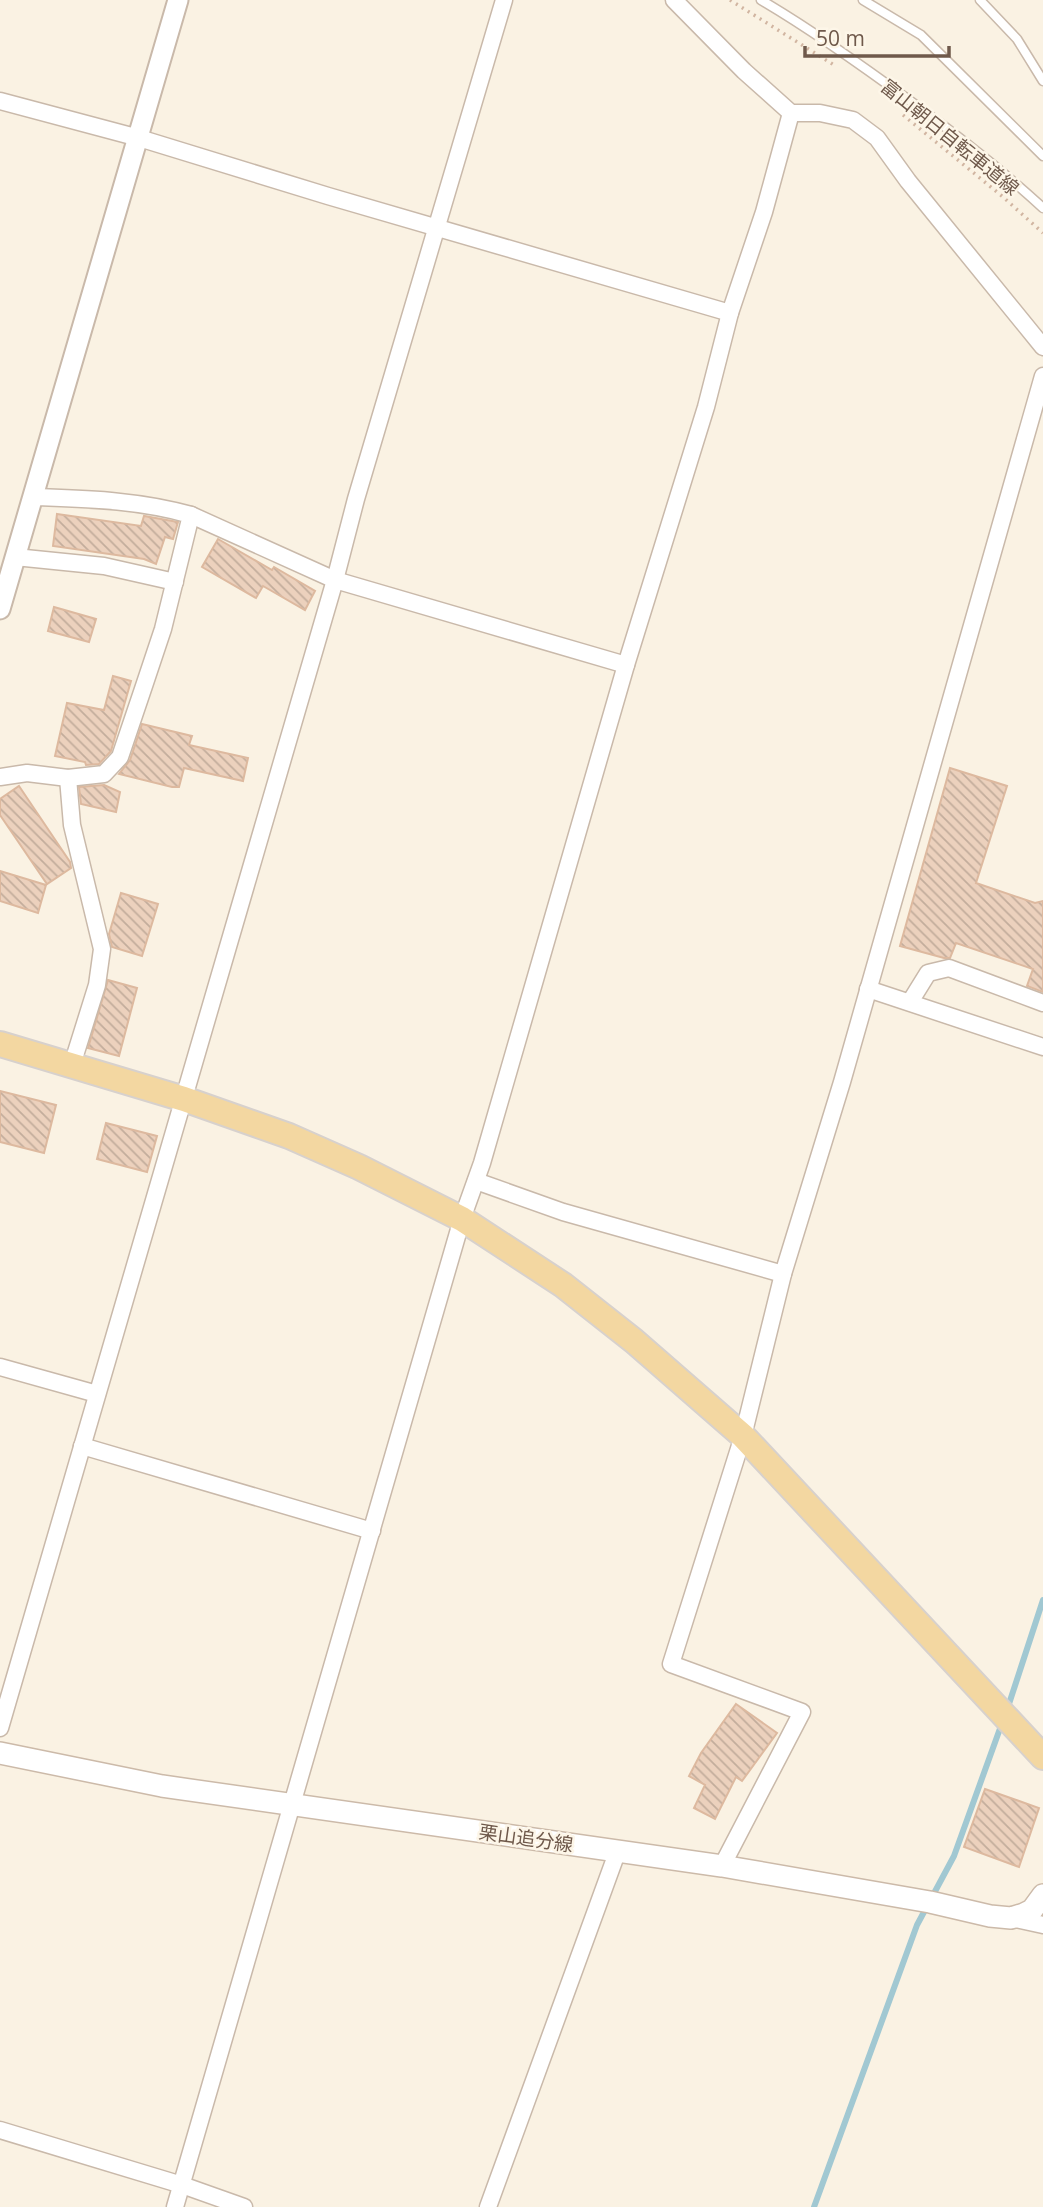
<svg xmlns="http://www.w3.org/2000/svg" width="1043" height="2207" viewBox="0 0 1043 2207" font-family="'Open Sans','Noto Sans JP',sans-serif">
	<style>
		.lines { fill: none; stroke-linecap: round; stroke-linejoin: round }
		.stream { stroke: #a1c8d2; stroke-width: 6 }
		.building { fill: url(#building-back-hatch); stroke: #ddb99f; stroke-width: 2 }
		.service-casing { stroke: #c9b9aa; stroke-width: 11 }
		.minor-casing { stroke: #c9b9aa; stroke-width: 19 }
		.tertiary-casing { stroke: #c9b9aa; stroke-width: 23 }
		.secondary-casing { stroke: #ccbaa9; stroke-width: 24 }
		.primary-casing { stroke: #d7d1cd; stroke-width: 28 }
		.path { stroke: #d1b5a1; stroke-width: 3.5; stroke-dasharray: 2 5; stroke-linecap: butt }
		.service { stroke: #fff; stroke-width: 8 }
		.minor { stroke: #fff; stroke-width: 16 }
		.tertiary { stroke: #fff; stroke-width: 19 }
		.secondary { stroke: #fff; stroke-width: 21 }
		.primary { stroke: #f3d7a1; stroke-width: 24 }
		.labels { text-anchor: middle; stroke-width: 5; stroke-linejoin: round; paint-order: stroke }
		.street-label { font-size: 19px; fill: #6f594b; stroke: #fdf6e8 }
	</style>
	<defs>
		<pattern id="building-back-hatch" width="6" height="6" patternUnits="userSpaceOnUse" patternTransform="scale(1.75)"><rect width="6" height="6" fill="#ecd1bd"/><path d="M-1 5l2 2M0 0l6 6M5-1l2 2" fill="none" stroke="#c3ad9c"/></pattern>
	</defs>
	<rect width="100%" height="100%" fill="#faf2e3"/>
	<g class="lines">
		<g class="stream">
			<polyline points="1007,1710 1043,1600"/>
			<polyline points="814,2207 917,1925 954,1856 1002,1723"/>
		</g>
	</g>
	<g class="building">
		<polygon points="57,514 141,526 144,516 178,522 173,539 165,537 156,564 144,559 53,546"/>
		<polygon points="218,539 272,570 274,567 315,591 305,610 263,586 256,598 202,567"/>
		<polygon points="54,607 96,619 89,642 48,631"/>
		<polygon points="113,676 131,681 111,751 99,764 86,765 85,762 55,756 67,703 104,710"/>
		<polygon points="142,724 192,736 189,745 248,758 243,781 184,768 179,787 172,787 119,774 130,760"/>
		<polygon points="950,768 1007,786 976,883 1035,903 1043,901 1043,992 1027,986 1033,969 956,943 950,958 944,958 900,946"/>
		<polygon points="104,785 120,792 116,812 81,804 79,787"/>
		<polygon points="19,786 70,862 71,868 47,884 0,815 0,799"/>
		<polygon points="0,871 46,885 38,913 0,901"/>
		<polygon points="121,893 158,904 142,956 112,947 109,934"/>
		<polygon points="108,980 137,988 119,1056 88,1048"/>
		<polygon points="0,1091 56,1105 44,1153 0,1142"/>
		<polygon points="106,1123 157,1136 147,1172 97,1159"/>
		<polygon points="736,1704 777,1733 742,1781 736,1777 715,1819 694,1808 705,1785 689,1776 701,1753"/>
		<polygon points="985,1789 1039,1808 1019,1867 964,1847"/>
	</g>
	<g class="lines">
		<g class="service-casing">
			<g id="service">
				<path d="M761 0C814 31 864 67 913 103 958 136 1002 170 1043 208"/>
				<polyline points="863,0 921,35 1043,156"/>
				<polyline points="980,0 1017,39 1043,81"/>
			</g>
		</g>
		<g class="minor-casing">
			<g id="minor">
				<polyline points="674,0 744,71 791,113 820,113 853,120 877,138 908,181 1043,347"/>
				<polyline points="0,101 139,138 328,196 730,313"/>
				<polyline points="191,515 335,580 626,665"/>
				<polyline points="15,557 104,566 175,582"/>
				<path d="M0 777 27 773 68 778 104 774 120 757 145 683 163 629 191 515C139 500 87 499 33 497"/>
				<polyline points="68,778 72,825 102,949 97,985 72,1065"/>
				<polyline points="868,989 1043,1047"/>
				<polyline points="910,1002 928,973 949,968 1043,1003"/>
				<polyline points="476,1181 563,1212 783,1274"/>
				<polyline points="0,1367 97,1394"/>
				<polyline points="82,1446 372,1531"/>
				<polyline points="0,1728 335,580 356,499 504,0"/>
				<polyline points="722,1866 802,1712 671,1664 743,1436 783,1274 842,1082 1043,376"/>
				<polyline points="1011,1918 1043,1925"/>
				<polyline points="0,2130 182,2185 244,2207"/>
				<polyline points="175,2207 462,1219 482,1163 626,665 706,407 730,313 764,212 791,113"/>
				<polyline points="488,2207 618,1850"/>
			</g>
		</g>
		<g class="tertiary-casing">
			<polyline id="tertiary" points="0,609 178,0"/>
		</g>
		<g class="secondary-casing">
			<polyline id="secondary" points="0,1753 162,1786 722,1866 930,1902 990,1916 1011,1918 1024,1914 1032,1910 1043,1895"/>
		</g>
		<g class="primary-casing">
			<polyline id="primary" points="0,1044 184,1099 289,1136 359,1167 462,1219 563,1285 634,1341 743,1436 1043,1757"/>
		</g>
		<g class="path">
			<polyline points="730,0 834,65"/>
			<polyline points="903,115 1003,197 1043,233"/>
		</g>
		<use href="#service" class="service"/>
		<use href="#minor" class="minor"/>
		<use href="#tertiary" class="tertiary"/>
		<use href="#secondary" class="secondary"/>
		<use href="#primary" class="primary"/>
	</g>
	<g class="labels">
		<g class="street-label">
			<text transform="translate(950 137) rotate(39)" y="7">富山朝日自転車道線</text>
			<text transform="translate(526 1838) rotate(8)" y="7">栗山追分線</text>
		</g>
	</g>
	<path d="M805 46v10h144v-10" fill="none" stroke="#6f594b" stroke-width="3.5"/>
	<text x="816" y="46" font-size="21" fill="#6f594b" stroke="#fdf6e8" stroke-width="5" paint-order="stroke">50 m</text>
</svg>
